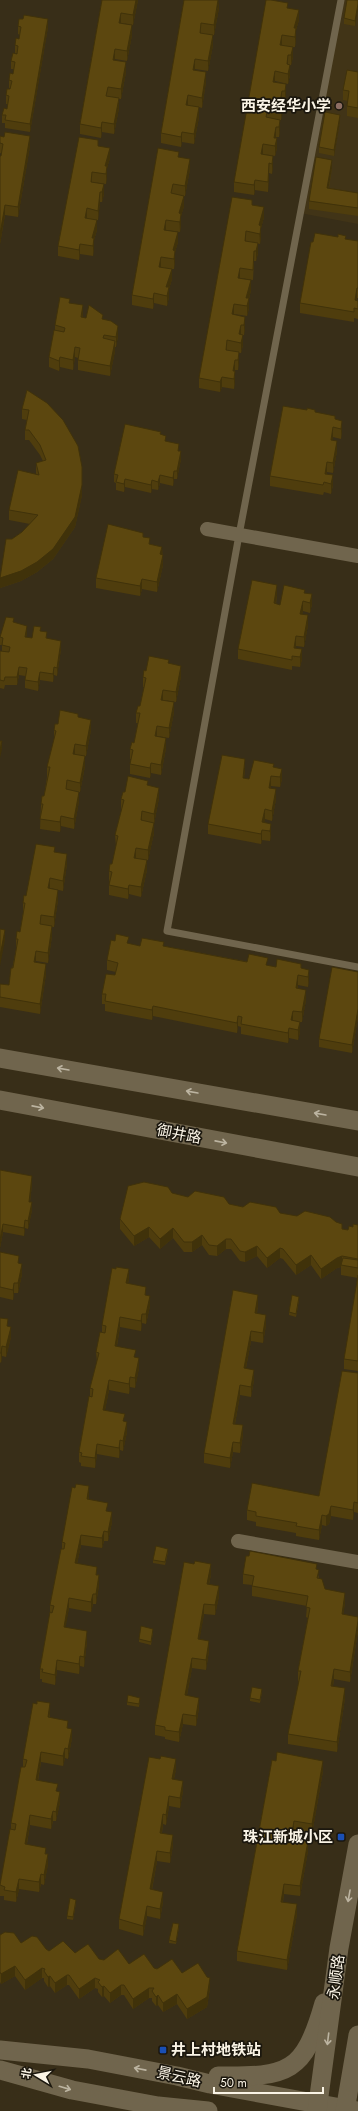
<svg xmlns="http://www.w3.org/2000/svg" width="358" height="2111" viewBox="0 0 358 2111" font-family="Jost,'Noto Sans SC',sans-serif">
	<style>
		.built { fill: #413417 }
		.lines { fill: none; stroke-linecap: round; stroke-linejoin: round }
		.lane { stroke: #70654d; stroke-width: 7 }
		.street { stroke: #70654d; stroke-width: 14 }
		.secondary { stroke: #70654d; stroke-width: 19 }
		.wall { fill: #4f3d0d }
		.shaded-wall { fill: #40320a }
		.building { fill: #5c470f; stroke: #40320a }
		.oneway { stroke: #bcb4a1 }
		.education-dot { fill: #8d6e63; stroke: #1b170e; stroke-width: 1.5 }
		.transit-dot { fill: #1a4fb4; stroke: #1b170e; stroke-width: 1.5 }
		.labels { text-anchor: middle; stroke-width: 3.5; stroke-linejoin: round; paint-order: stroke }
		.poi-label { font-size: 15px; font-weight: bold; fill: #faf4e6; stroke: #1b170e; text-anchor: end }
		.street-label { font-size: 15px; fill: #faf4e6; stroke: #1b170e }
	</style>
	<rect width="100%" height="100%" fill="#382e18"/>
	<polygon class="built" points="341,0 358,0 358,224 300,213"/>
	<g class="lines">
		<polyline class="lane" points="341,0 239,535 167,931 358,967"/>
		<g class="street">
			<polyline points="207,529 358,556"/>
			<polyline points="238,1541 358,1562"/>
		</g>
		<g class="secondary">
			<polyline points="0,1058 358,1121"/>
			<polyline points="0,1100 358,1167"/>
			<polyline points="0,2050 88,2059 177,2076 210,2084 357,2111"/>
			<polyline points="0,2070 72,2090 158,2106 208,2111"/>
			<path d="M218 2076C289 2077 304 2073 324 2003"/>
			<polyline points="317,2111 339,1948 358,1844"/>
			<polyline points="345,2111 358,2035"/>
		</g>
	</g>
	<g class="wall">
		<polygon points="102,0 138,0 133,25 121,23 132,35 127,61 115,59 114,60 126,72 121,99 119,99 119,108 114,134 102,132 101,138 80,134 80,124"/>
		<polygon points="184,0 219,8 214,35 213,35 213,45 208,71 195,69 195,70 206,82 202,108 199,107 199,117 194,144 182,142 181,147 161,143 161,133"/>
		<polygon points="358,0 355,26 344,24 344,18"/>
		<polygon points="288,8 299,20 296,30 296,38 295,47 293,47 293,57 291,65 288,65 290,75 288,84 275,81 275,82 286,84 286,94 285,101 282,101 283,111 281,120 280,120 280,130 279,137 276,137 275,138 277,148 275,156 263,154 273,156 273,166 272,174 269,173 268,192 255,190 254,195 234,192 234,182"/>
		<polygon points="18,26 48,27 30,132 5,128 5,123 2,123 2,115 7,109 8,104 6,104 6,95 11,88 9,88 9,80 13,74 14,69 11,69 11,61 17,54 17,53 15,53 15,45 19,39 20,35 18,34"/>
		<polygon points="358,72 358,118 347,116 347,106 348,101 343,100 343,90"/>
		<polygon points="340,121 334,156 319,153 319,147"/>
		<polygon points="0,138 30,146 18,217 5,215 0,244 0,156 1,156 2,154 0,153"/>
		<polygon points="98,146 110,158 107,168 107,176 106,184 92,182 104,194 102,202 100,202 98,220 95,220 97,230 94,240 94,248 93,256 80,254 79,260 58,256 58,246"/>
		<polygon points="179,157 190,169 185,196 184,196 184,206 181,216 181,224 180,232 166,230 178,242 175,252 175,261 174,269 172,269 172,279 169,289 169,297 167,306 154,303 153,309 132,305 132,295"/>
		<polygon points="332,168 329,188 358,193 358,216 309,209 309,201"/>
		<polygon points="252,205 264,217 261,228 261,236 260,244 246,241 258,243 258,253 256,261 254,261 253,280 240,278 251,290 249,299 249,308 247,316 234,314 234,315 245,327 244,335 241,335 243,345 241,353 239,353 239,362 238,370 235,370 235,381 234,389 222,387 220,392 199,388 199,378"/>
		<polygon points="346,239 358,241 358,298 357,298 357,300 358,301 358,319 354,318 354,322 300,313 300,303 313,242"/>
		<polygon points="70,303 83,315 83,318 103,319 118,336 116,347 115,347 115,351 110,376 78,370 78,358 75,357 73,370 60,367 59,371 49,367 49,357 55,331 55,325"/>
		<polygon points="27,390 82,495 75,527 53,559 37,572 21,581 0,588 12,539 22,532 30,524 9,520 9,510 36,474 36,463 43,461 40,455 29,440 25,440 25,430 27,420 22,419 22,409"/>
		<polygon points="315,413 335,420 342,431 341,439 333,437 332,440 337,451 333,473 327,472 327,474 333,485 331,494 324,492 323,495 270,486 270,476"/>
		<polygon points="161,434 166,442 179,451 181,459 177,479 174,479 173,486 160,483 158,490 152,489 151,493 125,487 124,492 116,490 116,483 114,482 114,474"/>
		<polygon points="143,537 150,544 162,547 163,565 157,592 142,589 140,596 96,588 96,578"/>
		<polygon points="305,593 312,604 310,613 303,611 302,614 308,625 304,647 296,646 295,648 302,659 300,667 292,666 292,670 238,659 238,649 277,595 276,604 280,605"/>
		<polygon points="14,622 27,634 26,637 32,638 41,631 47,638 61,649 57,676 54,675 53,682 40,680 38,691 25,688 25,676 19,675 17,685 5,685 4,689 0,688 0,651 2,651 2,645 0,645 0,637"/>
		<polygon points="169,664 181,676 176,702 163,700 174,712 169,738 157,736 166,748 161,775 151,773 150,778 130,774 130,764 131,759 130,759 130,749 134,743 138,723 136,723 136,713 140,706 144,687 143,687 143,677 146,671"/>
		<polygon points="78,717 91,730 86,756 83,756 85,766 80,792 79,792 79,801 74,829 61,826 60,832 40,829 41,804 44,796 47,777 47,767 54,740 54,730 58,724"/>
		<polygon points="274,767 282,779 280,787 271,786 271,788 276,799 272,821 265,819 264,822 271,834 270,841 262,840 261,844 208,834 208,824 245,769 244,778 249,779"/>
		<polygon points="148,785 159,798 154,824 154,833 148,860 147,860 147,870 141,897 129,894 128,899 109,895 109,885 110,881 109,881 109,871 112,864 116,846 115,835 122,809 121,809 121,799 125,792"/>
		<polygon points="55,852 67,864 63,891 50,888 58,900 54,927 52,927 52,936 48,963 36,961 35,962 46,974 40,1014 0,1007 0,984 9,985 16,949 16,939 20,932 23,913 23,903 26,896"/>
		<polygon points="129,944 140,946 164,946 276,967 301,969 309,970 309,980 308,987 298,985 298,989 306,1000 302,1022 300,1022 300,1032 298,1040 289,1038 288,1043 241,1034 241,1027 238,1026 237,1033 153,1016 152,1020 105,1011 105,1004 102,1004 102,994 115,975 116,972 107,970 107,960"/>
		<polygon points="358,972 358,1017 352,1053 319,1047 319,1039"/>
		<polygon points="0,1170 32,1184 30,1202 32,1210 28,1229 25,1228 24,1236 3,1232 0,1248"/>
		<polygon points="172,1193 188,1197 229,1204 243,1207 280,1213 348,1230 358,1225 358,1371 344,1369 344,1359 358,1278 341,1275 341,1267 337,1268 321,1279 311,1265 296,1275 283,1259 280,1258 267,1268 257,1256 245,1262 240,1261 231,1249 226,1249 217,1256 209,1255 202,1245 192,1252 184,1252 173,1238 160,1249 149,1237 134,1246 120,1229 120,1219"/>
		<polygon points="0,1252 19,1263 22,1274 18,1293 14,1293 13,1300 0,1297"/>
		<polygon points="129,1279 128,1283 146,1295 150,1306 146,1324 142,1323 141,1331 120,1327 117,1346 136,1358 139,1368 135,1388 130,1387 129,1394 109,1390 105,1410 125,1422 127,1432 123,1451 120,1450 119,1458 97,1454 95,1468 81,1466 81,1463 79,1462 79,1452 90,1396 90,1388 97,1362 96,1352 102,1332 102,1325"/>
		<polygon points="299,1300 296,1317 289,1315 289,1312"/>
		<polygon points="258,1305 257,1313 266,1325 263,1343 251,1341 246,1368 254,1380 251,1397 240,1395 235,1424 243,1435 240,1453 233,1452 230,1468 204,1463 204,1453"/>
		<polygon points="0,1318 8,1327 11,1337 6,1357 2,1356 1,1363 0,1362"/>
		<polygon points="358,1373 358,1513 354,1512 353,1520 331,1516 329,1524 326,1526 322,1525 319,1540 296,1536 296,1533 256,1526 256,1522 247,1520 247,1510 319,1496"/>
		<polygon points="89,1496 89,1500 108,1512 112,1522 108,1541 104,1541 102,1548 81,1545 77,1564 97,1575 99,1585 96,1604 93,1604 91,1612 69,1608 65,1627 87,1641 84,1667 80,1666 79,1674 57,1670 55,1685 42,1682 42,1679 40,1679 40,1669 50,1613 50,1605 62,1549 62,1542"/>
		<polygon points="168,1552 165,1565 153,1563 153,1560"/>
		<polygon points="317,1570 319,1578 325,1589 345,1603 343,1615 358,1617 358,1631 350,1682 334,1679 333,1686 345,1698 337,1752 288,1744 288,1734 299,1681 298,1681 298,1671 308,1618 306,1617 307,1606 252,1596 252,1585 243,1584 243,1574"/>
		<polygon points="211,1574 209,1585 219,1596 215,1615 204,1614 199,1640 209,1651 206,1670 192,1668 187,1695 199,1708 196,1726 183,1724 179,1742 165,1739 165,1737 155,1735 155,1725"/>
		<polygon points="153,1632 151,1645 139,1642 139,1639"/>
		<polygon points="262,1692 260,1703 250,1701 250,1698"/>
		<polygon points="140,1700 139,1707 127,1705 127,1702"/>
		<polygon points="50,1713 50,1718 68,1728 72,1738 68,1759 65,1758 63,1766 41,1762 38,1781 58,1792 60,1802 56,1821 53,1821 51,1829 30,1825 27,1844 46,1854 48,1864 44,1885 41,1884 39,1892 19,1889 16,1902 4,1900 4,1896 0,1896 0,1885 11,1830 11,1823 23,1767 23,1759"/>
		<polygon points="272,1760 323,1771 312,1834 294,1831 293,1839 308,1851 300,1896 284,1894 283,1902 297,1914 287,1970 237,1961 237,1951"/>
		<polygon points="176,1769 174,1779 183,1791 180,1808 169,1806 166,1825 163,1824 162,1833 173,1845 170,1863 157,1861 152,1890 163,1902 160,1919 147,1916 143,1936 119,1929 119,1919"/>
		<polygon points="76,1903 73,1920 67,1919 67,1916"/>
		<polygon points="179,1927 176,1944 169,1943 169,1940"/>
		<polygon points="0,1935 21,1943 49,1951 75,1953 104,1960 154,1968 182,1973 210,1988 207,2007 187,2019 177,2004 163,2012 158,2005 156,2006 152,2001 152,1998 149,1998 133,2009 124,1995 121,1995 110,2003 104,1996 102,1997 98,1992 98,1989 95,1988 79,1999 69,1985 67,1985 55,1993 50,1986 48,1987 44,1981 44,1978 42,1978 25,1990 15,1976 1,1984 0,1982"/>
	</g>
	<g class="shaded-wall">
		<polygon points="136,0 138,0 133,25 133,15"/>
		<polygon points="219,0 219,8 214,35 214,25"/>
		<polygon points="358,4 358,9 355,26 355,21"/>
		<polygon points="299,10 299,20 296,30 296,38 295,47 295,37 296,32 294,38 294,28"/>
		<polygon points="121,13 121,23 119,23"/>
		<polygon points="48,19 48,27 30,132 30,124"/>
		<polygon points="201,23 201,33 200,33"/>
		<polygon points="132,25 132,35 127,61 127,51"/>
		<polygon points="213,35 213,45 208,71 208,61"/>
		<polygon points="282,35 282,45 280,45"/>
		<polygon points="293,47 293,57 291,65 291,55"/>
		<polygon points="115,49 115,59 113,70 113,60"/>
		<polygon points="288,55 288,65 287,74 287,64"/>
		<polygon points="195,59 195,69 193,80 193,70"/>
		<polygon points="126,62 126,72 121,99 121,89"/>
		<polygon points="290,65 290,75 288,84 288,74"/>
		<polygon points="275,71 275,81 273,92 273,82"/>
		<polygon points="206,72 206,82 202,108 202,98"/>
		<polygon points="286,84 286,94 285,101 285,91"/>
		<polygon points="282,91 282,101 280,111 280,101"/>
		<polygon points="188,95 188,105 186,105"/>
		<polygon points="119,98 119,108 114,134 114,124"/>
		<polygon points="283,101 283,111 281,120 281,110"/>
		<polygon points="199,107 199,117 194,144 194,134"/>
		<polygon points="340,115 340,121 334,156 334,150"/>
		<polygon points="280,120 280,130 279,137 279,127"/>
		<polygon points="102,122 102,132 101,138 101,128"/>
		<polygon points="276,127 276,137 274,147 274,138"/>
		<polygon points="182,132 182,142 181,147 181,137"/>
		<polygon points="30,136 30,146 18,217 18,207"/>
		<polygon points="277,138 277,148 275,156 275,146"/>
		<polygon points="263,144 263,154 261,154"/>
		<polygon points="110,148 110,158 107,168 107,176 106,184 106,174 105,166"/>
		<polygon points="273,156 273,166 272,174 272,164"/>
		<polygon points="190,159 190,169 185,196 185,186"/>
		<polygon points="332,160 332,168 327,196 327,188"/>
		<polygon points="269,163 269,173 268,192 268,182"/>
		<polygon points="92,172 92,182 91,182"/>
		<polygon points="255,180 255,190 254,195 254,185"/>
		<polygon points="104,184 104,194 102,202 102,192"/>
		<polygon points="100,192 100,202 98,220 98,211"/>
		<polygon points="184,196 184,206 181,216 181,224 180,232 179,213"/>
		<polygon points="5,205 5,215 0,244 0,234"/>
		<polygon points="264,207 264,217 261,228 261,236 260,244 259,225"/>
		<polygon points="87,208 87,218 85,218"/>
		<polygon points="97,220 97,230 94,240 94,248 93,256 93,246 92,238"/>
		<polygon points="166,220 166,230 164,240 164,230"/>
		<polygon points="246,231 246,241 245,241"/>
		<polygon points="178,232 178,242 175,252 175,261 174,269 174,254 173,260 173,250"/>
		<polygon points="258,243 258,253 256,261 256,251"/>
		<polygon points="80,244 80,254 79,260 79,250"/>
		<polygon points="161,257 161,267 159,267"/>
		<polygon points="240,268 240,277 238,288 238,278"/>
		<polygon points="172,269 172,279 169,289 169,297 167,306 167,296 166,287"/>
		<polygon points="251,280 251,290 249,299 249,308 247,316 247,306 246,298"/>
		<polygon points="357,288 357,298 355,310 355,300"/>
		<polygon points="154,293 154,303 153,309 153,299"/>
		<polygon points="234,304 234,314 232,324 232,314"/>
		<polygon points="83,305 83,315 81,327 81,317"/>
		<polygon points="245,317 245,327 244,335 244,325"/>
		<polygon points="241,325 241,335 239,344 239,334"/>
		<polygon points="118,326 118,336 116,347 116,337"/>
		<polygon points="243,335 243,345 241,353 241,343"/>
		<polygon points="227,340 227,350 226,350"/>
		<polygon points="115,341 115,351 110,376 110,366"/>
		<polygon points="75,347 75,357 73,370 73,360"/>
		<polygon points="239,352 239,362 238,370 238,360"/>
		<polygon points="60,357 60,367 59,371 59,361"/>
		<polygon points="235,360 235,370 233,379 233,371"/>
		<polygon points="235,371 235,381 234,389 234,379"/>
		<polygon points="222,377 222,387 220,392 220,382"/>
		<polygon points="342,421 342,431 341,439 341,429"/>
		<polygon points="333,427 333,437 331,450 331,440"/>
		<polygon points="337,441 337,451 333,473 333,463"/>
		<polygon points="181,451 181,459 177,479 177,471"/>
		<polygon points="327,462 327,472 325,484 325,474"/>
		<polygon points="174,471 174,479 173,486 173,478"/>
		<polygon points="160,475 160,483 158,490 158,482"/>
		<polygon points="333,475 333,485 331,494 331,484"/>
		<polygon points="125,479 125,487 124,492 124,484"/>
		<polygon points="152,480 152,489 151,493 151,485"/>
		<polygon points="82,485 82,495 75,527 53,559 37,572 21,581 0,588 0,578"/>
		<polygon points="162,547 163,565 157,592 157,582 160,554"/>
		<polygon points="142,579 142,589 140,596 140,586"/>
		<polygon points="277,585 277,595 274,613 274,603"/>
		<polygon points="312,594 312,604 310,613 310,603"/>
		<polygon points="303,601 303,611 300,624 300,614"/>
		<polygon points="308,615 308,625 304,647 304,637"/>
		<polygon points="27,626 27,634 25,645 25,637"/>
		<polygon points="296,636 296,646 294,658 294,648"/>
		<polygon points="61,641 61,649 57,676 57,668"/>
		<polygon points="302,649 302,659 300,667 300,657"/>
		<polygon points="181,666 181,676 176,702 176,692"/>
		<polygon points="19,667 19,675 17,685 17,677"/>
		<polygon points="54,667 54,675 53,682 53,674"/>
		<polygon points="40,672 40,680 38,691 38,682"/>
		<polygon points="163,690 163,700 161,710 161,700"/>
		<polygon points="174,702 174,712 169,738 169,728"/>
		<polygon points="91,720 91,730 86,756 86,746"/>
		<polygon points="157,726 157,736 155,746 155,736"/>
		<polygon points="166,738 166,748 161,775 161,765"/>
		<polygon points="2,741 2,749 0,758 0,750"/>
		<polygon points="75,744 75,754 73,754"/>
		<polygon points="85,756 85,766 80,792 80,783"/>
		<polygon points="245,759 245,769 243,788 243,778"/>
		<polygon points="151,763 151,773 150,778 150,768"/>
		<polygon points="282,769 282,779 280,787 280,777"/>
		<polygon points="271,776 271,786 269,798 269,788"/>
		<polygon points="159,788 159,798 154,824 154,814"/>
		<polygon points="276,789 276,799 272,821 272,811"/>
		<polygon points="79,792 79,801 74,829 74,819"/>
		<polygon points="265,809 265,819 263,830 262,822"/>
		<polygon points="142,811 142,821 141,820"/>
		<polygon points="61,816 61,826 60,832 60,822"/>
		<polygon points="154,823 154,833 148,860 148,850"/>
		<polygon points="271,824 271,834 270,841 270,831"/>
		<polygon points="262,830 262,840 261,844 261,834"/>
		<polygon points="136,848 136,858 134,858"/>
		<polygon points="67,854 67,864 63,891 63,881"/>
		<polygon points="147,860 147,870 141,897 141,887"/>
		<polygon points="50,878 50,888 48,888"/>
		<polygon points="129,885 129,894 128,899 128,889"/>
		<polygon points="58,890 58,900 54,927 54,917"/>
		<polygon points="52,926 52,936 48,963 48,953"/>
		<polygon points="5,930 5,940 0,966 0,956"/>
		<polygon points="36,951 36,961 34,972 34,962"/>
		<polygon points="46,964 46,974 40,1014 40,1004"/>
		<polygon points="309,970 309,980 308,987 308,977"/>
		<polygon points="298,975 298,985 296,998 296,988"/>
		<polygon points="306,990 306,1000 302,1022 302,1012"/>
		<polygon points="153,1006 153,1016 152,1020 152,1010"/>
		<polygon points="358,1009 358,1017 352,1053 352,1045"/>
		<polygon points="293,1011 293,1021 291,1030 291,1020"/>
		<polygon points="238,1016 238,1026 237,1033 237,1023"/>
		<polygon points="300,1022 300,1032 298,1040 298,1030"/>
		<polygon points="289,1028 289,1038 288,1043 288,1033"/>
		<polygon points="32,1176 32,1184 29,1210 29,1202"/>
		<polygon points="32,1202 32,1210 28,1229 28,1221"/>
		<polygon points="25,1220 25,1228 24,1236 24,1228"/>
		<polygon points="3,1224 3,1232 0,1248 0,1240"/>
		<polygon points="149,1227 149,1237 134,1246 134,1236"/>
		<polygon points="173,1228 173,1238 160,1249 160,1239"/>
		<polygon points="202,1235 202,1245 192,1252 192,1242"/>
		<polygon points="226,1239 226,1249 217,1256 217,1246"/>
		<polygon points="257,1246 257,1256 245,1262 245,1252"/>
		<polygon points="280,1248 280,1258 267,1268 267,1258"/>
		<polygon points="311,1255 311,1265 296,1275 296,1265"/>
		<polygon points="342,1256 342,1265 341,1265 341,1267 337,1268 321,1279 321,1269 337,1258"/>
		<polygon points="22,1264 22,1274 18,1293 18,1283"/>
		<polygon points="129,1269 129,1279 126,1293 126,1283"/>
		<polygon points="14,1283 14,1293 13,1300 13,1290"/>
		<polygon points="258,1295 258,1305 255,1323 255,1313"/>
		<polygon points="150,1296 150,1306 146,1324 146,1314"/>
		<polygon points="142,1314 142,1323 141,1331 141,1321"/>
		<polygon points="266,1315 266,1325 263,1343 263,1333"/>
		<polygon points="120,1317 120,1327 115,1356 115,1346"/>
		<polygon points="11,1327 11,1337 6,1357 6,1347"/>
		<polygon points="251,1331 251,1341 244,1378 244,1368"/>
		<polygon points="2,1346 2,1356 1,1363 1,1353"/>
		<polygon points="139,1358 139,1368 135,1388 135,1378"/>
		<polygon points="254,1370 254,1380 251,1397 251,1387"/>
		<polygon points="130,1377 130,1387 129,1394 129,1384"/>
		<polygon points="109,1380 109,1390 103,1420 103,1410"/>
		<polygon points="240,1385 240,1395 233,1434 233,1424"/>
		<polygon points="127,1422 127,1432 123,1451 123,1441"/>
		<polygon points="243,1425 243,1435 240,1453 240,1443"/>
		<polygon points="120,1440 120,1450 119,1458 119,1448"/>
		<polygon points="233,1442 233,1452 230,1468 230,1458"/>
		<polygon points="97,1444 97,1454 95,1468 95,1458"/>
		<polygon points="89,1486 89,1496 87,1509 87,1499"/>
		<polygon points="354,1502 354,1512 353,1520 353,1510"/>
		<polygon points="331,1506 331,1516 329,1524 326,1526 326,1516"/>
		<polygon points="112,1512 112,1522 108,1541 108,1532"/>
		<polygon points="322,1515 322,1525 319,1540 319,1530"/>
		<polygon points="104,1531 104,1541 102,1548 102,1538"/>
		<polygon points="81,1535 81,1545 75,1573 75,1563"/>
		<polygon points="211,1564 211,1574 207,1594 207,1584"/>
		<polygon points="99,1575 99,1585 96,1604 96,1594"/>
		<polygon points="219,1586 219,1596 215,1615 215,1605"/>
		<polygon points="345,1593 345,1603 342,1624 342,1614"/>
		<polygon points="93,1594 93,1604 91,1612 91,1602"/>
		<polygon points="69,1598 69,1608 64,1637 64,1627"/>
		<polygon points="204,1604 204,1614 198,1649 198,1639"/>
		<polygon points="358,1621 358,1631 350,1682 350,1672"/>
		<polygon points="87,1631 87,1641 84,1667 84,1657"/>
		<polygon points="209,1641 209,1651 206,1670 206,1660"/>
		<polygon points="80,1656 80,1666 79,1674 79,1664"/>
		<polygon points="192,1658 192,1668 185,1705 185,1695"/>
		<polygon points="57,1660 57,1670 55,1685 55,1675"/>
		<polygon points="334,1669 334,1679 331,1696 331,1686"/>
		<polygon points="345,1688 345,1698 337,1752 337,1742"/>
		<polygon points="199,1698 199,1708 196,1726 196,1716"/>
		<polygon points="50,1703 50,1713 48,1727 48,1717"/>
		<polygon points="183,1714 183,1724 179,1742 179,1732"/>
		<polygon points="72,1729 72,1738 68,1759 68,1749"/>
		<polygon points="65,1748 65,1758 63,1766 63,1756"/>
		<polygon points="41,1752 41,1762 36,1790 36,1780"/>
		<polygon points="176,1759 176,1769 172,1789 172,1779"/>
		<polygon points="323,1761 323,1771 312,1834 312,1824"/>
		<polygon points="183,1781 183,1791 180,1808 180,1798"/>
		<polygon points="60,1792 60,1802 56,1821 56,1812"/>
		<polygon points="169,1796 169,1806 166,1825 166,1815"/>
		<polygon points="53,1811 53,1821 51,1829 51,1819"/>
		<polygon points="163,1814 163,1824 160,1843 160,1833"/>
		<polygon points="30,1815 30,1825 25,1854 25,1844"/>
		<polygon points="294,1821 294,1831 291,1848 291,1838"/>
		<polygon points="173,1835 173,1845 170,1863 170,1853"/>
		<polygon points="308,1841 308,1851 300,1896 300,1886"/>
		<polygon points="157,1851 157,1861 150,1899 150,1889"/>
		<polygon points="48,1854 48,1864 44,1885 44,1875"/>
		<polygon points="41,1874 41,1884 39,1892 39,1882"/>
		<polygon points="19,1879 19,1889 16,1902 16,1892"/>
		<polygon points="284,1884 284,1894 281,1911 281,1902"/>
		<polygon points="163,1892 163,1902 160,1919 160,1909"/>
		<polygon points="297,1904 297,1914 287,1970 287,1960"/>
		<polygon points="147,1906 147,1916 143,1936 143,1926"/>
		<polygon points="15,1966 15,1976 1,1984 1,1974"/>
		<polygon points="42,1968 42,1978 25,1990 25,1980"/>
		<polygon points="67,1975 67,1985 55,1993 55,1983"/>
		<polygon points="50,1976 50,1986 48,1987 48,1977"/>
		<polygon points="95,1978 95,1988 79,1999 79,1989"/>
		<polygon points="210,1978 210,1988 207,2007 187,2019 187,2009"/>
		<polygon points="121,1985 121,1995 110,2003 110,1993"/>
		<polygon points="104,1986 104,1996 102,1997 102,1987"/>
		<polygon points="149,1988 149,1998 133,2009 133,1999"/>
		<polygon points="177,1994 177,2004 163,2012 163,2003"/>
		<polygon points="158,1995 158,2005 156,2006 156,1997"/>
	</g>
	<g class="building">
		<polygon points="102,0 136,0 133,15 121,13 119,23 132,25 127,51 115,49 113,60 126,62 121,89 108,87 106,96 119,98 114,124 102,122 101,128 80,124"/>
		<polygon points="184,0 218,0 214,25 201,23 200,33 213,35 208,61 195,59 193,70 206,72 202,98 188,95 186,105 199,107 194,134 182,132 181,137 161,133"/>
		<polygon points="266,0 271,0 288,3 287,8 299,10 294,28 296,28 295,37 282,35 280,45 293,47 291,55 288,55 287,64 290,65 288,74 275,71 273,82 286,84 285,91 282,91 280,101 283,101 281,110 268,108 266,117 280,120 279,127 276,127 274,138 277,138 275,146 263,144 261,154 273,156 272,164 269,163 268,182 255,180 254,185 234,182"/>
		<polygon points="347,0 358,0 358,4 355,21 344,18"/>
		<polygon points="24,15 48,19 30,124 5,120 6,115 2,115 4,108 7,109 9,96 6,95 7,89 10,89 12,81 9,80 10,73 13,74 15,62 11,61 13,53 17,54 18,46 15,45 16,38 19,39 21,27 18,26 19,19 23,19"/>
		<polygon points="347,70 358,72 358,108 347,106 349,91 343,90"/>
		<polygon points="325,112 340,115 334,150 319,147"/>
		<polygon points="5,132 30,136 18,207 5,205 0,234 0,156 1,156 3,144 0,143 0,136 4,137"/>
		<polygon points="79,137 98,140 98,146 110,148 105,166 107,166 106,174 92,172 91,182 104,184 102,192 100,192 98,211 87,208 85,218 97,220 92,238 94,238 93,246 80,244 79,250 58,246"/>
		<polygon points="158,148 179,152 178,157 190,159 185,186 173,184 171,193 184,196 179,213 181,214 180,222 166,220 164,230 178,232 173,250 175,251 174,259 161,257 159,267 172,269 166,287 169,287 167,296 154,293 153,299 132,295"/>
		<polygon points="316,157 332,160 327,188 358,193 358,208 309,201"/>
		<polygon points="232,197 252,200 252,205 264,207 259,225 261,226 260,234 246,231 245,241 258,243 256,251 254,251 253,270 240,268 238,278 251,280 246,298 249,298 247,306 234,304 232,314 245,317 244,325 241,325 239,334 243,335 241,343 227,340 226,350 239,352 238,360 235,360 233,371 235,371 234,379 222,377 220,382 199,378"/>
		<polygon points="315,233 338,237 338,234 346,236 345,239 358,241 358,288 357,288 355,300 358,301 358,309 354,308 354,312 300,303 311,242 313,242"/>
		<polygon points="60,297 70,299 69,303 83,305 81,317 86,318 89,305 103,315 102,319 111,321 118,326 116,337 104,335 103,338 115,341 110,366 78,360 80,348 75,347 73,360 60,357 59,361 49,357 54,330 64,332 65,328 55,325"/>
		<polygon points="27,390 47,403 63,420 78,446 82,467 82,485 75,517 53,549 37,562 21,571 0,578 6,539 12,539 22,532 38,515 9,510 18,470 39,475 36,463 46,460 40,445 29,430 25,430 29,410 22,409"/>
		<polygon points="283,406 307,410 307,408 315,410 315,412 335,416 335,419 342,421 341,429 333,427 331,440 337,441 333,463 327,462 325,474 333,475 331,484 324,482 323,485 270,476"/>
		<polygon points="125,424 161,432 160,434 166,436 165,441 179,444 178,451 181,451 177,471 174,471 173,478 160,475 158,482 152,480 151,485 125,479 124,484 116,482 118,475 114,474"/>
		<polygon points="108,524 143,533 143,537 150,538 149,544 162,547 160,554 163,555 157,582 142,579 140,586 96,578"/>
		<polygon points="252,580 277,585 274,603 280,605 284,585 305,590 304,593 312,594 310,603 303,601 300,614 308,615 304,637 296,636 294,648 302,649 300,657 292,656 292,660 238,649"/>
		<polygon points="6,617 14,618 13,622 27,626 25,637 32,638 34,626 41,627 40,631 47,632 46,638 61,641 57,668 54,667 53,674 40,672 38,682 25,680 27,668 19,667 17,677 5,677 4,681 0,680 0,651 9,652 10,647 2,645 3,638 0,637"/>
		<polygon points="149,656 169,660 168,663 181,666 176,692 163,690 161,700 174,702 169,728 157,726 155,736 166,738 161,765 151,763 150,768 130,764 133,750 130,749 132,742 134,743 140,713 136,713 138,706 140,706 146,678 143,677 144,670 146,671"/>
		<polygon points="60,710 78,714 78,717 91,720 86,746 75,744 73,754 85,756 80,783 67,780 66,789 79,792 74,819 61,816 60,822 40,819 43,804 41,804 42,796 44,796 50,767 47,767 56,731 54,730 55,724 58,724"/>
		<polygon points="0,741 2,741 0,750"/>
		<polygon points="222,755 245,759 243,778 249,779 254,760 274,764 273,767 282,769 280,777 271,776 269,788 276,789 272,811 265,809 262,822 271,824 270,831 262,830 261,834 208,824"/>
		<polygon points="128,776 148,781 147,785 159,788 154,814 142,811 141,820 154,823 148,850 136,848 134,858 147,860 141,887 129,885 128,889 109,885 112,872 109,871 110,864 112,864 118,836 115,835 124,800 121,799 123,792 125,792"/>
		<polygon points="36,844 55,847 54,852 67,854 63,881 50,878 48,888 58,890 54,917 41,915 40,924 52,926 48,953 36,951 34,962 46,964 40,1004 0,997 0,984 9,985 11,968 13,968 18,939 16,939 17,931 20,932 25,903 23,903 24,895 26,896"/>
		<polygon points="0,929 5,930 0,956"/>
		<polygon points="116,934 129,937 127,943 140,946 142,938 164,942 163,946 247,962 249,954 268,958 266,965 276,967 277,959 301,964 301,968 309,970 308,977 298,975 296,988 306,990 302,1012 293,1011 291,1020 300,1022 298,1030 289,1028 288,1033 241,1024 242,1017 238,1016 237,1023 153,1006 152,1010 105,1001 106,994 102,994 106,974 115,975 118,963 107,960 111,940 115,941"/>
		<polygon points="332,967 358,972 358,1009 352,1045 319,1039"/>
		<polygon points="0,1170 32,1176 29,1202 32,1202 28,1221 25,1220 24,1228 3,1224 0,1240"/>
		<polygon points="144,1182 168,1187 172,1193 188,1197 195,1191 224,1197 229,1204 243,1207 250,1202 276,1207 280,1213 297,1216 305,1211 330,1217 336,1222 342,1224 342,1229 348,1230 349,1226 353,1227 353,1224 358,1225 358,1259 342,1256 337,1258 321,1269 311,1255 296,1265 283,1249 280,1248 267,1258 257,1246 245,1252 240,1251 231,1239 226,1239 217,1246 209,1245 202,1235 192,1242 184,1242 173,1228 160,1239 149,1227 134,1236 120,1219 128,1186"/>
		<polygon points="0,1252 19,1256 18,1263 22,1264 18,1283 14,1283 13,1290 0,1287"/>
		<polygon points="343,1258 358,1260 358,1268 341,1265"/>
		<polygon points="116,1267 129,1269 126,1283 146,1287 145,1295 150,1296 146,1314 142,1314 141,1321 120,1317 115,1346 136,1350 134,1357 139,1358 135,1378 130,1377 129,1384 109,1380 103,1410 125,1414 123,1421 127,1422 123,1441 120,1440 119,1448 97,1444 95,1458 81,1456 82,1453 79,1452 89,1396 92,1397 93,1389 90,1388 99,1353 96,1352 100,1332 105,1333 106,1326 102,1325 112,1268 116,1269"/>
		<polygon points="358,1275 358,1361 344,1359"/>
		<polygon points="233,1290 258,1295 255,1313 266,1315 263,1333 251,1331 244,1368 254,1370 251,1387 240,1385 233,1424 243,1425 240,1443 233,1442 230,1458 204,1453"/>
		<polygon points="292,1295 299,1297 296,1314 289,1312"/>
		<polygon points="0,1318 8,1319 7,1326 11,1327 6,1347 2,1346 1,1353 0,1353"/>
		<polygon points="342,1371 358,1373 358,1503 354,1502 353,1510 331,1506 329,1514 326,1516 322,1515 319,1530 296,1526 297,1523 256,1516 256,1512 247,1510 252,1483 319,1496"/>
		<polygon points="76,1484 89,1486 87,1499 108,1503 106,1511 112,1512 108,1532 104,1531 102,1538 81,1535 75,1563 97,1567 96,1575 99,1575 96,1594 93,1594 91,1602 69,1598 64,1627 87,1631 84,1657 80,1656 79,1664 57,1660 55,1675 42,1672 43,1669 40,1669 50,1612 52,1613 54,1606 50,1605 61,1549 64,1549 65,1543 62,1542 72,1487 75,1488"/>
		<polygon points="156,1546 168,1549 165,1562 153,1560"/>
		<polygon points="250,1551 317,1564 316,1569 319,1570 317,1578 322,1579 325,1589 345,1593 342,1614 358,1617 358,1621 350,1672 334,1669 331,1686 345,1688 337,1742 288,1734 301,1671 298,1671 310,1608 306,1607 308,1596 252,1586 254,1576 243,1574 246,1556 249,1556"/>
		<polygon points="195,1561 211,1564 207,1584 219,1586 215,1605 204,1604 198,1639 209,1641 206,1660 192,1658 185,1695 199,1698 196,1716 183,1714 179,1732 165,1730 165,1727 155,1725 184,1562 194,1564"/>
		<polygon points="141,1626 153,1629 151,1642 139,1639"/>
		<polygon points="252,1687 262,1689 260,1700 250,1698"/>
		<polygon points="128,1695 140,1698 139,1704 127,1702"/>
		<polygon points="37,1701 50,1703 48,1717 68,1721 67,1728 72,1729 68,1749 65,1748 63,1756 41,1752 36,1780 58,1784 56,1791 60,1792 56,1812 53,1811 51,1819 30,1815 25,1844 46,1848 45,1854 48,1854 44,1875 41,1874 39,1882 19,1879 16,1892 4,1890 5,1887 0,1885 10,1829 15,1830 16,1824 11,1823 21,1767 25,1767 27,1760 23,1759 33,1703 37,1704"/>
		<polygon points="277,1752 323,1761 312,1824 294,1821 291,1838 308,1841 300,1886 284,1884 281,1902 297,1904 287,1960 237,1951 272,1760 276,1761"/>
		<polygon points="161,1756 176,1759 172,1779 183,1781 180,1798 169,1796 166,1815 163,1814 160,1833 173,1835 170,1853 157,1851 150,1889 163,1892 160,1909 147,1906 143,1926 119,1919 149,1757 160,1759"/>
		<polygon points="70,1898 76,1900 73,1917 67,1916"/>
		<polygon points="173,1923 179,1924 176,1942 169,1940"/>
		<polygon points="5,1932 14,1933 21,1943 32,1936 37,1937 46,1949 49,1951 63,1941 75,1953 88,1944 99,1959 104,1960 118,1949 129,1964 144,1954 154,1968 157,1969 172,1959 182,1973 198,1963 207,1977 210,1978 207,1997 187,2009 177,1994 163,2003 158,1995 156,1997 152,1991 154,1988 149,1988 133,1999 124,1985 121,1985 110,1993 104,1986 102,1987 98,1982 100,1980 95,1978 79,1989 69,1975 67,1975 55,1983 50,1976 48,1977 44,1971 45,1969 42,1968 25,1980 15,1966 1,1974 0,1972 0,1935"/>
	</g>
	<defs><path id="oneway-shaft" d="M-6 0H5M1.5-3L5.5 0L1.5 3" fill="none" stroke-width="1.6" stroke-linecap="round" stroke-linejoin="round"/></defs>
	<g class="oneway">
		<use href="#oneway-shaft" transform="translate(63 1069) rotate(-170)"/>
		<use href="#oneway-shaft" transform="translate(192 1092) rotate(-170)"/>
		<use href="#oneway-shaft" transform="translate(38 1107) rotate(11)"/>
		<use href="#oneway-shaft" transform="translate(320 1114) rotate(-170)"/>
		<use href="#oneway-shaft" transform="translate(221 1142) rotate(11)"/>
		<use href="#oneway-shaft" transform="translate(349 1896) rotate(100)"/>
		<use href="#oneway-shaft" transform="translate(328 2039) rotate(97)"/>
		<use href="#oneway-shaft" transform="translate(140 2069) rotate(-169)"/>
		<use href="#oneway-shaft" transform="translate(65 2088) rotate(16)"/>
	</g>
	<circle class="education-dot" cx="339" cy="106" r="4"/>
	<g class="transit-dot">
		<rect x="337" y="1833" width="8" height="8" rx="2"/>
		<rect x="159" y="2046" width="8" height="8" rx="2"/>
	</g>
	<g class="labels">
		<g class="poi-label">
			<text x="331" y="111">西安经华小学</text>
			<text x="333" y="1842">珠江新城小区</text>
			<text x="171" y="2055" text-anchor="start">井上村地铁站</text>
		</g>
		<g class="street-label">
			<text transform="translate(179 1134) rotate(11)" y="5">御井路</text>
			<text transform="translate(336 1977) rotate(-83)" y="5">永顺路</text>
			<text transform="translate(179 2077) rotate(13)" y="5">景云路</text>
		</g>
	</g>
	<g transform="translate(36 2075) rotate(280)" stroke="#1b170e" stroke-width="3" paint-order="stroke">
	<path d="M0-3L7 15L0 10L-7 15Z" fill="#faf4e6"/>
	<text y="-6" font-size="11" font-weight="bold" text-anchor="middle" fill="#faf4e6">北</text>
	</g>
	<path d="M214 2087v6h109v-6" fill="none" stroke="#faf4e6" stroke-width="2"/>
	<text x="220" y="2087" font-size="12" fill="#faf4e6" stroke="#1b170e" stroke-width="3" paint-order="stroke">50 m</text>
</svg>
